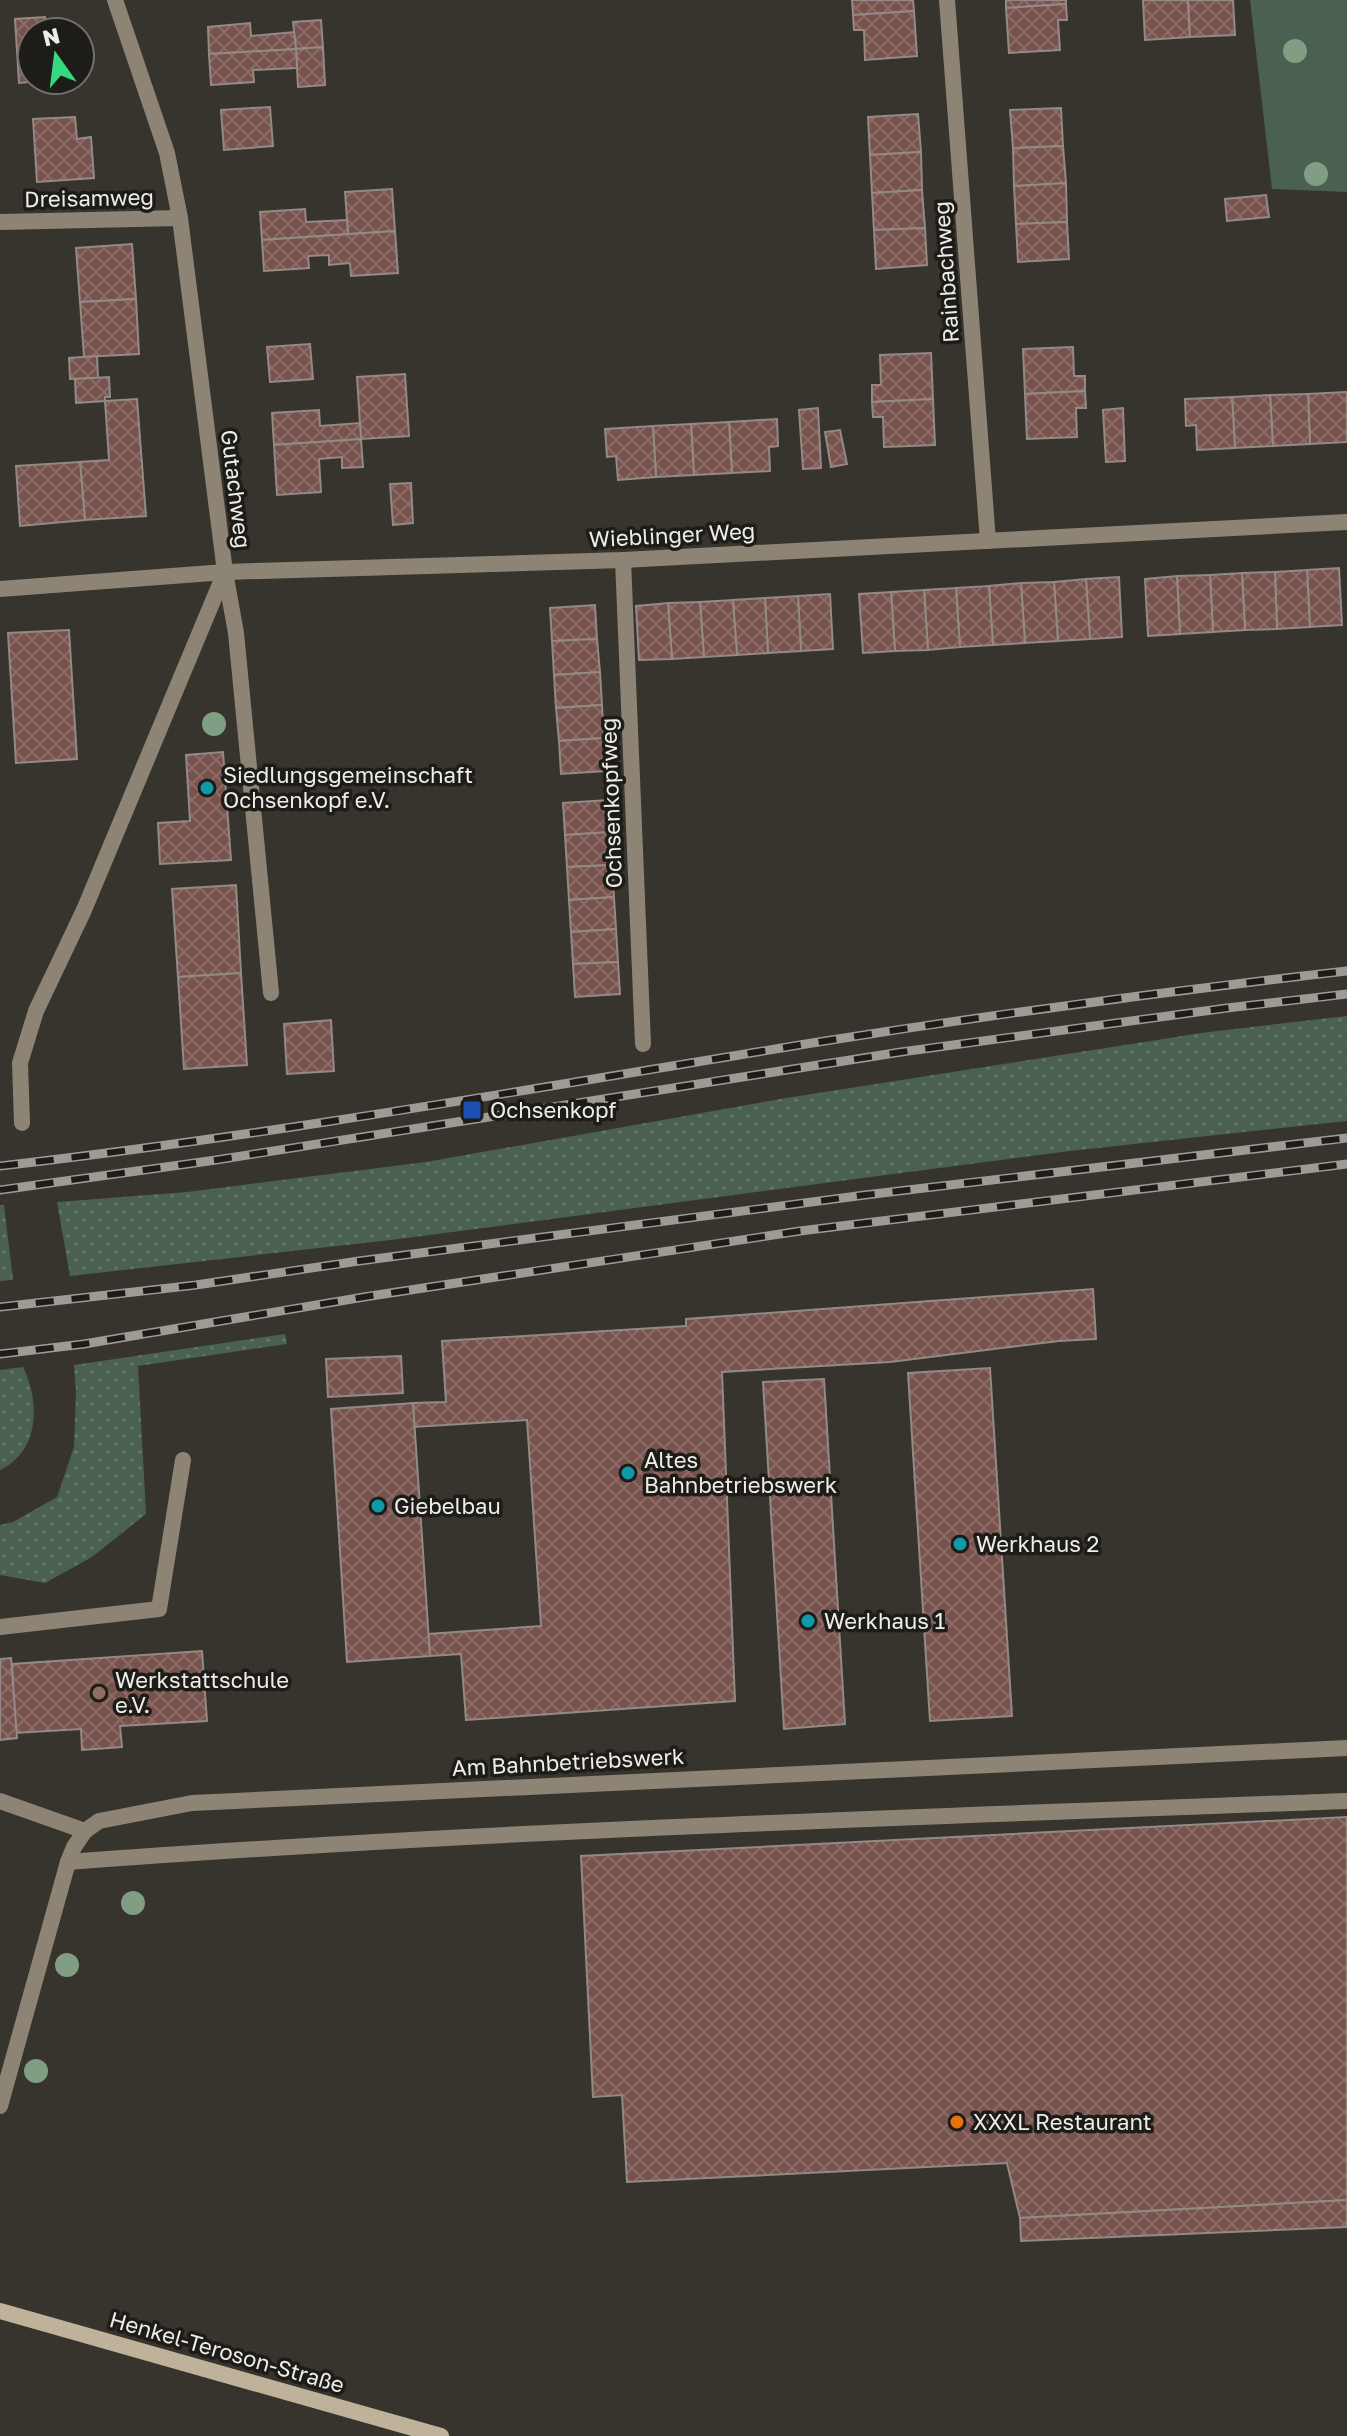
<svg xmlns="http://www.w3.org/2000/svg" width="1347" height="2436" viewBox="0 0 1347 2436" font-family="'Golos Text',sans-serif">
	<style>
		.grass { fill: url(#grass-dots) }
		.park { fill: #4a6050 }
		.building { fill: url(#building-cross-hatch); stroke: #948987; stroke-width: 2 }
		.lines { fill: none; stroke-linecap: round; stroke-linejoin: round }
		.lane { stroke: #8d8476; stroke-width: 16 }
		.street { stroke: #8d8476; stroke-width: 16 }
		.secondary { stroke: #c0b19a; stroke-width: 16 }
		.rail-casing { stroke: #9c9b95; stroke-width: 9 }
		.rail { stroke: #1d1c18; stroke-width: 6; stroke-dasharray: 18; stroke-linecap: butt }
		.tree { fill: #7f9e83 }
		.culture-dot { fill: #0f9aa8; stroke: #1d1c18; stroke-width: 3 }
		.transit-dot { fill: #1a4fb4; stroke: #1d1c18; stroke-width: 3 }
		.education-dot { fill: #8d6e63; stroke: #1d1c18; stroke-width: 3 }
		.food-dot { fill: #e8710a; stroke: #1d1c18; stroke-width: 3 }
		.labels { text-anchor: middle; stroke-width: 7; stroke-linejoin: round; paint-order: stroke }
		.street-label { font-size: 22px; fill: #eeede8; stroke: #1d1c18 }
		.poi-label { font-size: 22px; fill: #eeede8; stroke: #1d1c18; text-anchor: start }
	</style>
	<defs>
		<pattern id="grass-dots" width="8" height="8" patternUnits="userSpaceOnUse" patternTransform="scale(2)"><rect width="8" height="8" fill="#4a6050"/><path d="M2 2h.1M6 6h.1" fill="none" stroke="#647769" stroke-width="1.8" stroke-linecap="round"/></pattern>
		<pattern id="building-cross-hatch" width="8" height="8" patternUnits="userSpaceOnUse" patternTransform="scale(2)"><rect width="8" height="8" fill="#78534d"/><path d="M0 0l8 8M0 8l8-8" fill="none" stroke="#8c6c67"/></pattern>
	</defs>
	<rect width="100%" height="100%" fill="#36342c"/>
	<g class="grass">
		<polygon points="1347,1016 1347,1121 1070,1151 391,1240 70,1276 57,1202 187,1192 426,1162 786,1098 1208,1032"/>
		<polygon points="0,1205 4,1205 13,1280 0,1281"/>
		<polygon points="285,1334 287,1344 138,1366 146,1514 92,1557 45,1583 0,1575 0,1525 13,1522 57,1497 74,1447 76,1392 74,1365"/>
		<path d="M23 1367C40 1402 40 1451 0 1470V1370Z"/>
	</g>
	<polygon class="park" points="1250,0 1347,0 1347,192 1272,189"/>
	<g class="building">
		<polygon points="852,0 913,0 914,11 853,15"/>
		<polygon points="1006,0 1066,0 1066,4 1006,8"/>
		<polygon points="1143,0 1188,0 1190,37 1145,40"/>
		<polygon points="1188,0 1233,0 1235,35 1190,37"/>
		<polygon points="1066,4 1067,20 1058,20 1060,50 1009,53 1006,8"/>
		<polygon points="914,11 917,56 865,60 864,30 854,30 853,15"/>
		<polygon points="45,17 46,32 32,32 32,80 53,80 19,83 15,19"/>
		<polygon points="321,20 323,47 296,49 293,22"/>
		<polygon points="250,23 251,36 294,32 296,49 209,54 208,27"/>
		<polygon points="323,47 325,85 298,87 296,49"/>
		<polygon points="296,49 297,68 253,70 254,82 211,85 209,54"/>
		<polygon points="270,107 273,146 224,150 221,110"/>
		<polygon points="1061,108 1063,146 1013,148 1010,110"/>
		<polygon points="918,114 921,152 870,155 868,117"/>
		<polygon points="75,117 77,139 91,137 94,178 37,182 33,119"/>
		<polygon points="1063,146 1066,183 1014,186 1013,148"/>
		<polygon points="921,152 922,190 872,193 870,155"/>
		<polygon points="1066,183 1067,222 1016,224 1014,186"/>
		<polygon points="392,189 395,231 348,234 345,192"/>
		<polygon points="922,190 925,228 874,230 872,193"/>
		<polygon points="1266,195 1269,217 1227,221 1225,199"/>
		<polygon points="305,209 306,222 347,220 348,234 262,240 260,212"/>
		<polygon points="1067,222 1069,259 1018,262 1016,224"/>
		<polygon points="925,228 927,265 876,269 874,230"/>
		<polygon points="395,231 398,273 351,276 350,263 329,265 329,255 308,256 309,268 264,271 262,240"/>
		<polygon points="132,244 136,299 80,302 76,248"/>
		<polygon points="136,299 139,354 84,357 80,302"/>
		<polygon points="310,344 313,379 270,382 267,347"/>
		<polygon points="1073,347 1074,376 1085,376 1085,391 1025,394 1023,349"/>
		<polygon points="931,353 933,399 872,402 872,385 881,385 880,355"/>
		<polygon points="97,356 98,378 70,379 69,358"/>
		<polygon points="405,374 409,436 361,439 357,377"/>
		<polygon points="109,377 110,397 105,397 105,401 76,403 75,379"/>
		<polygon points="1085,391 1086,408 1076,408 1077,437 1027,439 1025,394"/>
		<polygon points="1347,392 1347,442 1310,444 1308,394"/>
		<polygon points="1308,394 1310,444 1273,446 1270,395"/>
		<polygon points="1270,395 1273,446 1235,448 1232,397"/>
		<polygon points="1232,397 1235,448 1197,450 1196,425 1186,426 1185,399"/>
		<polygon points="137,399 146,516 85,520 80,462 109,460 105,401"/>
		<polygon points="933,399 935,445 884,447 883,417 873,417 872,402"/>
		<polygon points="818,408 821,468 803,469 799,410"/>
		<polygon points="1123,408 1125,461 1106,462 1103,410"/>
		<polygon points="319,410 320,426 360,423 361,439 274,445 272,413"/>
		<polygon points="777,419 778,446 769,447 770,471 732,473 729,422"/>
		<polygon points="729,422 732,473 694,475 691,424"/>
		<polygon points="691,424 694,475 656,477 653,426"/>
		<polygon points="653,426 656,477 618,480 616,456 607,457 605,429"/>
		<polygon points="840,430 847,464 831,467 825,432"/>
		<polygon points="361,439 363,467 342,468 342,457 319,459 321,492 277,495 274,445"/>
		<polygon points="80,462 85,520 20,526 16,466"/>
		<polygon points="411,483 413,523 393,525 390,484"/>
		<polygon points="1339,568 1342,625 1310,627 1307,570"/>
		<polygon points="1307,570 1310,627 1277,629 1275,572"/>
		<polygon points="1275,572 1277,629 1245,630 1242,573"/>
		<polygon points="1242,573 1245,630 1213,632 1210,575"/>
		<polygon points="1210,575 1213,632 1180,634 1177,576"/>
		<polygon points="1177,576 1180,634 1148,636 1145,579"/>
		<polygon points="1119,577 1122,637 1090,639 1086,579"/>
		<polygon points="1086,579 1090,639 1058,641 1054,582"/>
		<polygon points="1054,582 1058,641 1025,643 1021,583"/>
		<polygon points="1021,583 1025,643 993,645 989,586"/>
		<polygon points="989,586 993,645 960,647 956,588"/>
		<polygon points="956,588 960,647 928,650 924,590"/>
		<polygon points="924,590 928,650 895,651 891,592"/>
		<polygon points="891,592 895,651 863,653 859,594"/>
		<polygon points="830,594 833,649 801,651 798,596"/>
		<polygon points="798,596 801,651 768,653 765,598"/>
		<polygon points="765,598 768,653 737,655 733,600"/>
		<polygon points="733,600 737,655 704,657 700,602"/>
		<polygon points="700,602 704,657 672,659 668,603"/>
		<polygon points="668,603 672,659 639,660 636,606"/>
		<polygon points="595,605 597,639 552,641 550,608"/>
		<polygon points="69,630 77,759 16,763 8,633"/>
		<polygon points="597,639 600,672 554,675 552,641"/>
		<polygon points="600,672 602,705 556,708 554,675"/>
		<polygon points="602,705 604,738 559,741 556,708"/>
		<polygon points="604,738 606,771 561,774 559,741"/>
		<polygon points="223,752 231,860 160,864 158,823 190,821 186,755"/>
		<polygon points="608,800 610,832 565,835 563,803"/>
		<polygon points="610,832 612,865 567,867 565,835"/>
		<polygon points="612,865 614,897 569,900 567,867"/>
		<polygon points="236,885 241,973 178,977 172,889"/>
		<polygon points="614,897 616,929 571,932 569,900"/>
		<polygon points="616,929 618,962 573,964 571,932"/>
		<polygon points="618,962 620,994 575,997 573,964"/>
		<polygon points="241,973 247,1065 184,1069 178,977"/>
		<polygon points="331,1020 334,1071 287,1074 284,1024"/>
		<polygon points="1093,1289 1096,1339 1059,1341 890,1362 722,1372 735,1701 466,1720 461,1654 430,1656 428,1634 541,1626 527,1420 414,1427 413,1403 446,1402 442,1341 686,1326 686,1319"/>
		<polygon points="401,1356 403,1393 328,1397 326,1359"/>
		<polygon points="990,1368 1012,1716 930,1721 908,1373"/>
		<polygon points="824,1379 845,1724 784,1729 763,1382"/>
		<polygon points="413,1403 430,1656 347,1662 331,1409"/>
		<polygon points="202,1651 207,1721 120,1726 122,1747 82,1750 81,1729 16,1733 12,1664"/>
		<polygon points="11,1658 17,1738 0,1740 0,1659"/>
		<polygon points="1347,1817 1347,2200 1020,2218 1007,2163 627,2182 622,2095 593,2097 581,1856"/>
		<polygon points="1347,2200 1347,2227 1021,2241 1020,2218"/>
	</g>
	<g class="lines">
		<g class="lane">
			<polyline points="22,1123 20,1063 36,1011 84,910 225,572"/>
			<polyline points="0,1627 159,1609 183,1460"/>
			<polyline points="0,1801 85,1831"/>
			<path d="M68 1862C494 1830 921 1817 1347 1801"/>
			<polyline points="0,2106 68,1862 74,1847 85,1831 99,1821 192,1803 1347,1748"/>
		</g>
		<g class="street">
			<polyline points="115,0 167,153 180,218 225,572 236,633 271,993"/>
			<polyline points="947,0 988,541"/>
			<polyline points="0,222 180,218"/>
			<polyline points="623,560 643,1044"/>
			<polyline points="0,589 225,572 623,560 1347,522"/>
		</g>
		<polyline class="secondary" points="0,2311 441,2436"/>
		<g class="rail-casing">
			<g id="rail">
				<path d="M0 1166C272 1135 542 1087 812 1043 989 1015 1168 991 1347 971"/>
				<polyline points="0,1190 216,1160 901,1052 1227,1008 1347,994"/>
				<polyline points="0,1307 196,1285 359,1261 865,1195 1347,1138"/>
				<polyline points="0,1354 84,1344 364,1297 800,1231 1347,1164"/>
			</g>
		</g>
		<use href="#rail" class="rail"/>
	</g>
	<g class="tree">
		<circle cx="1295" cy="51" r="12"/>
		<circle cx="1316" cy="174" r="12"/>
		<circle cx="214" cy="724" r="12"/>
		<circle cx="133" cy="1903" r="12"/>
		<circle cx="67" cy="1965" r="12"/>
		<circle cx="36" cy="2071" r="12"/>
	</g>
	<g class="culture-dot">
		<circle cx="207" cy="788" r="8"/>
		<circle cx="628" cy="1473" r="8"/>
		<circle cx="378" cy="1506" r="8"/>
		<circle cx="960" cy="1544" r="8"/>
		<circle cx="808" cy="1621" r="8"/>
	</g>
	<rect class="transit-dot" x="462" y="1100" width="20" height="20" rx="4"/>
	<circle class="education-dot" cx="99" cy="1693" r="8"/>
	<circle class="food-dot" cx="957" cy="2122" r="8"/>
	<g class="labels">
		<g class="street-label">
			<text transform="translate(89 198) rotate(-1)" y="8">Dreisamweg</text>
			<text transform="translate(946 272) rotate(-94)" y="8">Rainbachweg</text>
			<text transform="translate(236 489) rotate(83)" y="8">Gutachweg</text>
			<text transform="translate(672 535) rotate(-3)" y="8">Wieblinger Weg</text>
			<text transform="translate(611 803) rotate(-92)" y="8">Ochsenkopfweg</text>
			<text transform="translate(568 1762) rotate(-3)" y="8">Am Bahnbetriebswerk</text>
			<text transform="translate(227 2352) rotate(16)" y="8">Henkel-Teroson-Straße</text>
		</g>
		<g class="poi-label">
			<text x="223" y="783">Siedlungsgemeinschaft<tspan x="223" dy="25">Ochsenkopf e.V.</tspan></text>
			<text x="490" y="1118">Ochsenkopf</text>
			<text x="644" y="1468">Altes<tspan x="644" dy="25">Bahnbetriebswerk</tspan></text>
			<text x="394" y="1514">Giebelbau</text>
			<text x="976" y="1552">Werkhaus 2</text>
			<text x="824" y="1629">Werkhaus 1</text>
			<text x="115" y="1688">Werkstattschule<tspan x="115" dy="25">e.V.</tspan></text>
			<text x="973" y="2130">XXXL Restaurant</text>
		</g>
	</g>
	<g transform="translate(56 56) rotate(346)"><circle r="38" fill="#1d1c18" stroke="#71706b" stroke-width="2"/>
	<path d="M0-6L14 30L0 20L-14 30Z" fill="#36d880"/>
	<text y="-12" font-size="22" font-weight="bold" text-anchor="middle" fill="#eeede8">N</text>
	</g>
</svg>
